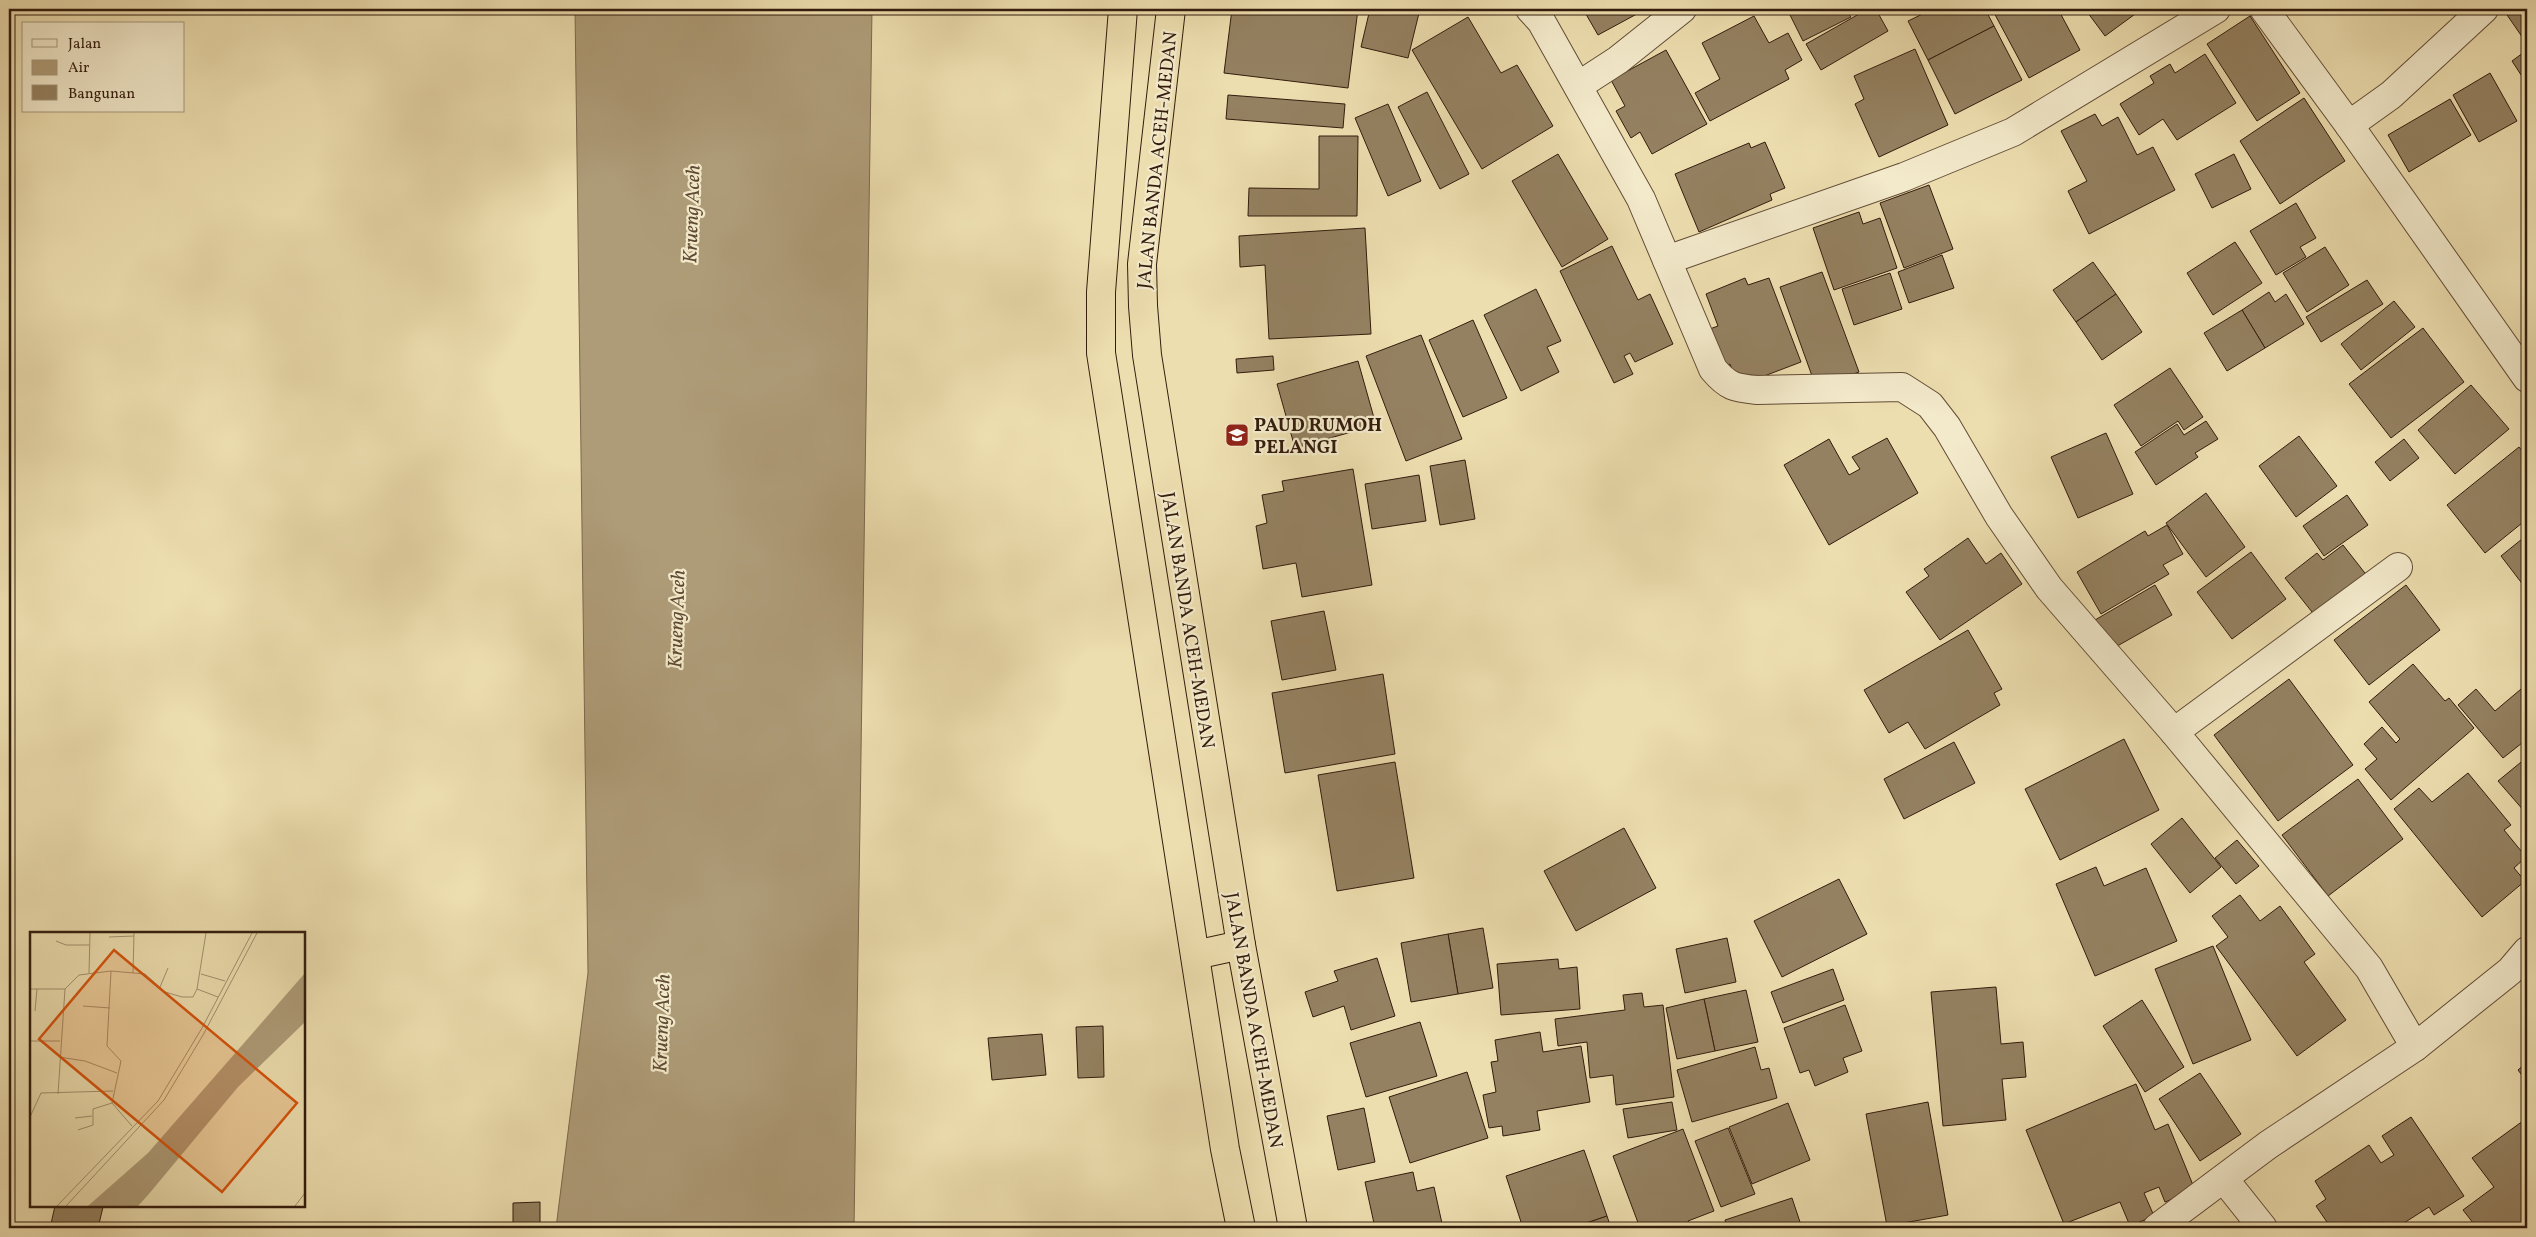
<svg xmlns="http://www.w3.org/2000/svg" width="2536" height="1237" viewBox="0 0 2536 1237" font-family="Vollkorn,serif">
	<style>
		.water { fill: #ae9c78; stroke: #7d694d }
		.building { fill: #948161; stroke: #331c0d }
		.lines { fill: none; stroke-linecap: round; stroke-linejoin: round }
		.street-casing { stroke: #624c36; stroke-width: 30 }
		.highway-casing { stroke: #331c0d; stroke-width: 30 }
		.street { stroke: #f3eacb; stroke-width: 28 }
		.highway { stroke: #eddeaf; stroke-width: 28 }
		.labels { text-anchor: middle; stroke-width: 4.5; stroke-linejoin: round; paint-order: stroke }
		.street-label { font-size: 19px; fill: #331c0d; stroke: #f3eacb }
		.poi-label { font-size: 19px; font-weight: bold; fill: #331c0d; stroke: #f3eacb; text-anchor: start }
		.water-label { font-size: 20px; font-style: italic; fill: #5e4932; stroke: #f3eacb }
		.inset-road { fill: none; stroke: #a3906e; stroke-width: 1 }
		.view { fill: #d6530c; fill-opacity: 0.15; stroke: #d6530c; stroke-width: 2.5 }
		.inset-edge { fill: none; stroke: #331c0d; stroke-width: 2.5 }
	</style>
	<rect width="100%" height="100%" fill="#eddeaf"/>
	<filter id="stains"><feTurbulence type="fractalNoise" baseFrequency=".004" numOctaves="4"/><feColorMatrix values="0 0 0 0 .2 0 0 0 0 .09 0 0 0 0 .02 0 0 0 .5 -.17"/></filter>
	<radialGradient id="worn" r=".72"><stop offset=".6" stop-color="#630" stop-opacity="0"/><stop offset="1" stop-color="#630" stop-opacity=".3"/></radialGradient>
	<polygon class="water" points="575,9 872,9 854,1228 556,1228 588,973"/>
	<g class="building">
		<polygon points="1232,9 1358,9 1348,88 1224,73"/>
		<polygon points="1370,9 1420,9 1408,58 1361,47"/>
		<polygon points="1583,9 1646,9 1598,35"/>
		<polygon points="1787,9 1846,9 1851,17 1803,41"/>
		<polygon points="1855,9 1884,9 1878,13 1888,31 1821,70 1806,44 1859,14"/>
		<polygon points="1933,9 1985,9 1994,26 1928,60 1908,21"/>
		<polygon points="1992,9 2058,9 2080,50 2029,78"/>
		<polygon points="2085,9 2142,9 2105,36"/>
		<polygon points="2503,9 2527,9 2527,44"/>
		<polygon points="1754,16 1769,43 1788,33 1802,60 1785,70 1789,79 1710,121 1695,93 1720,79 1702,43"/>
		<polygon points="2250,16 2300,93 2257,121 2207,44"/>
		<polygon points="1468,17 1501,73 1517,65 1553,126 1482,169 1412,50"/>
		<polygon points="1994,26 2022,80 1955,114 1928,60"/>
		<polygon points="1915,49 1948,125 1879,157 1855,104 1864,99 1854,76"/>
		<polygon points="1666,50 1707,124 1652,154 1640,132 1631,138 1616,111 1625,106 1611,80"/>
		<polygon points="2527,50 2527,84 2512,61"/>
		<polygon points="2205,54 2236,103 2177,140 2163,119 2139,135 2120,104 2154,83 2150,76 2170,64 2175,73"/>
		<polygon points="2490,73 2517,121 2479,142 2453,95"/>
		<polygon points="1427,92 1469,174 1440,189 1398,107"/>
		<polygon points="1228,95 1345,104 1343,128 1226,119"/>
		<polygon points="2304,98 2345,161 2280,204 2240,141"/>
		<polygon points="2450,99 2471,135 2409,172 2388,135"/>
		<polygon points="1388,104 1421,181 1388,196 1355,118"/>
		<polygon points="2095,114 2102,126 2118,117 2137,155 2153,147 2175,190 2089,234 2068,191 2087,181 2061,131"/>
		<polygon points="1319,136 1358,136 1357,216 1248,216 1249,188 1319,189"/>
		<polygon points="1765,142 1785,188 1770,194 1772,200 1699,232 1675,174 1749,143 1751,148"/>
		<polygon points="1558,154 1608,239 1562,267 1512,181"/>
		<polygon points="2234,154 2251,189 2212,208 2195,174"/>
		<polygon points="1929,185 1953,249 1904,268 1880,203"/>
		<polygon points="2296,203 2316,238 2300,247 2306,257 2276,275 2250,231"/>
		<polygon points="1859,212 1863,224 1880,218 1897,268 1834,290 1813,228"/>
		<polygon points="1365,228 1371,334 1269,339 1265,265 1240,267 1239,236"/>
		<polygon points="2235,242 2262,283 2213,315 2187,273"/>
		<polygon points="1612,246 1638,300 1650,294 1673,344 1635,362 1630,353 1624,356 1633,374 1614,383 1560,271"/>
		<polygon points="2325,247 2349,285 2307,312 2283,273"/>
		<polygon points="1942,255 1954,288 1909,303 1898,272"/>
		<polygon points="2093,262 2116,294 2076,322 2053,290"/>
		<polygon points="1822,272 1859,372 1816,387 1780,287"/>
		<polygon points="1890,273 1902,309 1854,325 1842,289"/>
		<polygon points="1745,278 1748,285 1769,278 1801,362 1738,386 1730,364 1721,367 1707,330 1718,326 1706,294"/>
		<polygon points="2367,280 2383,304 2321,342 2306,317"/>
		<polygon points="1536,289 1561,341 1547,347 1559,372 1521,391 1484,315"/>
		<polygon points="2269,292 2275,302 2286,294 2304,324 2265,348 2242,310"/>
		<polygon points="2116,294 2142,332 2102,360 2076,322"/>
		<polygon points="2394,301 2415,327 2361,370 2341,344"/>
		<polygon points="2242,310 2265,348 2227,371 2204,333"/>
		<polygon points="1473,320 1507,398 1463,417 1429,340"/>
		<polygon points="2423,328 2464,382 2391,438 2349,384"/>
		<polygon points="1421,335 1462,439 1406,461 1366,356"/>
		<polygon points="1273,356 1274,370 1237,373 1236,359"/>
		<polygon points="1358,361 1376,425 1295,448 1277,384"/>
		<polygon points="2170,368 2203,417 2184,430 2178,421 2141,446 2114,405"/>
		<polygon points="2471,385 2509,429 2455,474 2418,430"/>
		<polygon points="2206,421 2218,439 2195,453 2198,457 2156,485 2135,452 2177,424 2184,435"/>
		<polygon points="2106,433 2133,494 2078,518 2051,457"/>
		<polygon points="2299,436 2337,486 2296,517 2259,466"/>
		<polygon points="1887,438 1918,493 1829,545 1784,465 1829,439 1849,475 1860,469 1852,457"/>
		<polygon points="2404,439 2419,458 2390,481 2375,462"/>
		<polygon points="2519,447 2527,457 2527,519 2485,553 2447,505"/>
		<polygon points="1465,460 1475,519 1440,525 1430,466"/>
		<polygon points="1353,469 1372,585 1302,597 1296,563 1263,569 1256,526 1267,523 1262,495 1284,491 1282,481"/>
		<polygon points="1419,475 1426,521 1372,529 1365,484"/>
		<polygon points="2206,493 2245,547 2206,577 2166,523"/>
		<polygon points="2347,495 2368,525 2324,556 2303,526"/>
		<polygon points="2167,525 2183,554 2163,565 2169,574 2101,614 2077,572 2145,531 2148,536"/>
		<polygon points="2527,535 2527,590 2501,556"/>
		<polygon points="1968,538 1986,564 2001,553 2022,584 1940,640 1906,592 1929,576 1924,569"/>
		<polygon points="2343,545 2368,577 2316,617 2285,578 2317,553 2323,560"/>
		<polygon points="2251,552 2286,599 2232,639 2197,592"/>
		<polygon points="2155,585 2172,615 2112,649 2095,620"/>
		<polygon points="2406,585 2440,630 2369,685 2334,640"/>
		<polygon points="1324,611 1336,670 1282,680 1271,621"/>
		<polygon points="1968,630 2002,689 1994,693 2000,705 1925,749 1908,722 1889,733 1864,690"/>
		<polygon points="2413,664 2445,701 2449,698 2474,728 2391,800 2365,769 2377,759 2364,744 2382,727 2396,743 2400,739 2369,702"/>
		<polygon points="1383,674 1395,754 1285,773 1272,693"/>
		<polygon points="2289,679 2353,765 2278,821 2214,735"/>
		<polygon points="2527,684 2527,750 2522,743 2503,758 2458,705 2476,689 2495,711"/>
		<polygon points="2124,739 2159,810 2060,860 2025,789"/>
		<polygon points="1954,742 1975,783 1904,819 1884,779"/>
		<polygon points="2526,758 2527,810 2525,812 2498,781"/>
		<polygon points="1395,762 1414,878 1337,891 1318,775"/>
		<polygon points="2468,773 2511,825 2504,830 2526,857 2514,868 2525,881 2482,917 2394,809 2419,788 2432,802"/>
		<polygon points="2358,779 2403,839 2328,896 2282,835"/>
		<polygon points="2182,818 2221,867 2190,893 2151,844"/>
		<polygon points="1624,828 1656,888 1576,931 1544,871"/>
		<polygon points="2237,840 2259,866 2236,884 2215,858"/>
		<polygon points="2096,867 2104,886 2146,868 2177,941 2095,976 2056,884"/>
		<polygon points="1839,879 1867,934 1782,977 1754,921"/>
		<polygon points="2240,895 2260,921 2280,906 2315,954 2304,962 2346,1020 2297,1056 2216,946 2228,937 2212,916"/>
		<polygon points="1483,928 1493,988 1458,994 1448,934"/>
		<polygon points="1448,934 1458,994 1411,1002 1401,943"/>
		<polygon points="1727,938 1736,982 1685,993 1676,949"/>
		<polygon points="2213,946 2251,1040 2193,1064 2155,969"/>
		<polygon points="1377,958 1395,1016 1351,1030 1344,1006 1313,1017 1305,992 1338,981 1334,971"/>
		<polygon points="1558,959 1559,969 1577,967 1580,1009 1501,1015 1497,964"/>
		<polygon points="1833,969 1844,1000 1783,1023 1771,992"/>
		<polygon points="1996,987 2001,1044 2023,1042 2026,1077 2002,1079 2006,1120 1943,1126 1931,992"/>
		<polygon points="1746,990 1758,1042 1715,1051 1704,999"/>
		<polygon points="1642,993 1644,1007 1663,1005 1674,1097 1616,1105 1613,1075 1590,1078 1587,1042 1558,1046 1555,1019 1625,1010 1623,995"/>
		<polygon points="1704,999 1715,1051 1677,1059 1666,1008"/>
		<polygon points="2142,1000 2184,1067 2145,1092 2103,1026"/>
		<polygon points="1845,1005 1862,1051 1843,1058 1848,1072 1815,1086 1809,1070 1800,1073 1784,1028"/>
		<polygon points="1420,1022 1437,1076 1366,1097 1350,1043"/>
		<polygon points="1103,1026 1104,1077 1078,1078 1076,1027"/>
		<polygon points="1540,1032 1543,1052 1581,1046 1590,1102 1537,1111 1540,1130 1503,1136 1502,1126 1489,1128 1483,1095 1496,1092 1491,1062 1498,1061 1495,1040"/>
		<polygon points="1042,1034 1046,1075 992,1080 988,1038"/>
		<polygon points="1755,1047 1761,1070 1769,1068 1777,1098 1692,1122 1677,1070"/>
		<polygon points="2527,1062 2527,1082 2518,1070"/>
		<polygon points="1467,1072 1488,1138 1410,1163 1389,1097"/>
		<polygon points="2200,1073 2241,1134 2200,1161 2159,1099"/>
		<polygon points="2136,1084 2155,1130 2168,1124 2195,1190 2165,1202 2159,1187 2144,1193 2154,1216 2130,1226 2120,1202 2064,1224 2026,1130"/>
		<polygon points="1672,1102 1677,1130 1628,1138 1623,1109"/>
		<polygon points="1928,1102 1948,1215 1887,1226 1866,1114"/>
		<polygon points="1788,1103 1810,1160 1752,1184 1729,1127"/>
		<polygon points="1364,1108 1375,1162 1338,1170 1327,1116"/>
		<polygon points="2411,1117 2464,1196 2434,1215 2429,1207 2396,1228 2331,1228 2316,1206 2326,1199 2315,1181 2369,1145 2381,1163 2394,1155 2382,1136"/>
		<polygon points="2527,1118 2527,1228 2477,1228 2463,1210 2494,1187 2472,1158"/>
		<polygon points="1728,1128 1755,1194 1721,1207 1695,1141"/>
		<polygon points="1683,1129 1714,1211 1688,1221 1691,1228 1640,1228 1613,1156"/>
		<polygon points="1584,1150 1607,1216 1572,1228 1523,1228 1506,1176"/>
		<polygon points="1413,1172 1417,1191 1434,1187 1443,1228 1375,1228 1365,1182"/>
		<polygon points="1792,1198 1802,1228 1727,1228 1725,1220"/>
		<polygon points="540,1202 540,1228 513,1228 513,1203"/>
		<polygon points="55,1206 103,1207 98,1228 50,1228"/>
		<polygon points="1607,1216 1611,1228 1572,1228"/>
	</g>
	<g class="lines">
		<g class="street-casing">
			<g id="street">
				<path d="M1530 9 1541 21 1641 199 1713 369C1728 387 1735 388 1757 390L1902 387 1930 405 1947 427 1999 516 2049 588 2174 732 2369 968 2415 1047"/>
				<polyline points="2264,9 2349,125 2527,378"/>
				<polyline points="1578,86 1618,60 1682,9"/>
				<polyline points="2349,125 2391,95 2484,9"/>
				<polyline points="1667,260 1904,177 2013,132 2216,9"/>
				<polyline points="2174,732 2398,567"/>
				<polyline points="2224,1179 2263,1228"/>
				<polyline points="2157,1228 2268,1145 2415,1047 2510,971 2527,951"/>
			</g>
		</g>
		<g class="highway-casing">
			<g id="highway">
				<polyline points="1123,9 1101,292 1101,353 1225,1149 1241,1228"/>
				<polyline points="1171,9 1142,264 1143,306 1147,355 1241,945 1293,1228"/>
				<polyline points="1195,955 1241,945"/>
			</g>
		</g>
		<use href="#street" class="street"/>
		<use href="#highway" class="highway"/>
	</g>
	<defs>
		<g id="school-square" transform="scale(1.25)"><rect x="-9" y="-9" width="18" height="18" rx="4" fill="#8f2418" stroke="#f3eacb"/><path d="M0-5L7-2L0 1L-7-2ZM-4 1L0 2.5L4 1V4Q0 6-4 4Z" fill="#fff"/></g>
	</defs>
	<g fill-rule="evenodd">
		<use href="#school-square" x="1237" y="435"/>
	</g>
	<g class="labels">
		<g class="street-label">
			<text transform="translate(1156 160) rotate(-84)" y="7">JALAN BANDA ACEH-MEDAN</text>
			<text transform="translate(1189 620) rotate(81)" y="7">JALAN BANDA ACEH-MEDAN</text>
			<text transform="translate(1255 1020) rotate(80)" y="7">JALAN BANDA ACEH-MEDAN</text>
		</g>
		<g class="poi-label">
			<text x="1254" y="431">PAUD RUMOH<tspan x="1254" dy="22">PELANGI</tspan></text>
		</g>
		<g class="water-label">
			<text transform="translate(691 214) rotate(-88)" y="7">Krueng Aceh</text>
			<text transform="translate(676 619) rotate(-88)" y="7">Krueng Aceh</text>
			<text transform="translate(661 1023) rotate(-88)" y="7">Krueng Aceh</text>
		</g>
	</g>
	<g transform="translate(30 932)">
		<rect width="275" height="275" fill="#eddeaf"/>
		<path d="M275 41V90L208 155 118 263 108 274H58L118 221Z" fill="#ae9c78"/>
		<path class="inset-road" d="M79 5 104 4M26 9 36 13H59M81 39 77 114 91 129 82 171 102 194M59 41 60 1M103 41 104 1M171 42 195 49M130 55 138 36M0 57H35L49 43 81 39 115 42 135 60 152 65H163L167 57 188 65M167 57 176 1M53 74 80 76M5 79 7 57M0 109H30M29 125 55 129 87 141M28 162 35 57M0 185 11 161 83 159M45 186 62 184M48 198 63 193V177L82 171M27 274 128 169 172 96 222 1M36 274 134 168 173 103 227 1M265 274 275 261"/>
		<path class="view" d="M84 18 267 171 192 260 9 107Z"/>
		<rect width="275" height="275" class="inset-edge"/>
	</g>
	<rect width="2536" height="1237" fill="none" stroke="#eddeaf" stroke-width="30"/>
	<rect x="10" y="10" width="2516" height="1217" fill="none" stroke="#331c0d" stroke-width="2.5"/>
	<rect x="15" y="15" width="2506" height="1207" fill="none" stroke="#331c0d"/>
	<rect x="22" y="22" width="162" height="90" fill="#f3eacb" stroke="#a6987f"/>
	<rect x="32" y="39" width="25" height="8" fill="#f3eacb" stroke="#a6987f"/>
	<text x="68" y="48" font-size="15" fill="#331c0d">Jalan</text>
	<rect x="32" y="60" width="25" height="15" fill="#ae9c78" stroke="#a6987f"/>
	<text x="68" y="72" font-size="15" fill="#331c0d">Air</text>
	<rect x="32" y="85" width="25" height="15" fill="#948161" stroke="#a6987f"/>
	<text x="68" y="98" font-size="15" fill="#331c0d">Bangunan</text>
	<rect width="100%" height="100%" filter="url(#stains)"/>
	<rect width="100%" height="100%" fill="url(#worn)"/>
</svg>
